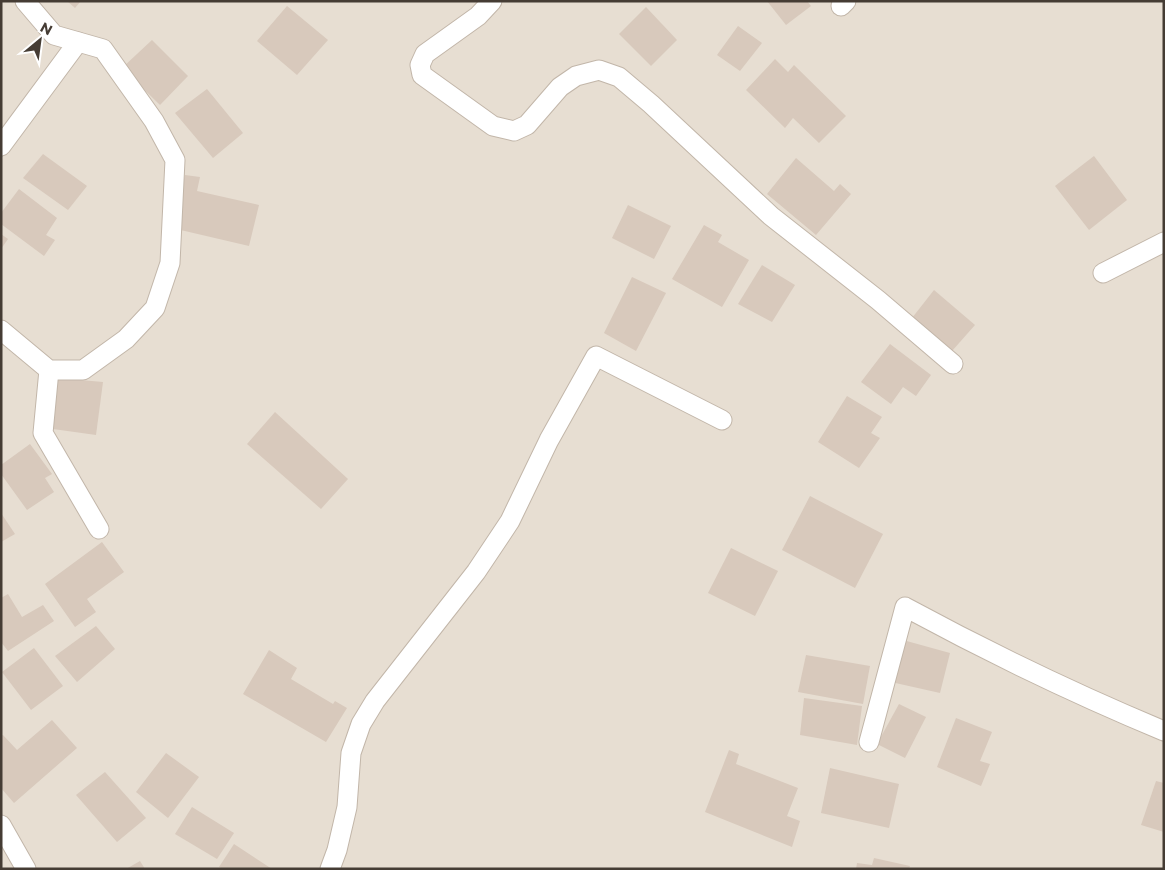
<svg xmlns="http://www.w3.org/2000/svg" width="1165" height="870" viewBox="0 0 1165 870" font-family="Montserrat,sans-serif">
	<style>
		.residential { fill: #e7ded2 }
		.building { fill: #d8c9bc }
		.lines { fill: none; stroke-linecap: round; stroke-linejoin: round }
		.street-casing { stroke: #c2b6a9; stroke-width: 21 }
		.street { stroke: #fff; stroke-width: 19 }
	</style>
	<rect width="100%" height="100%" fill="#f3ede4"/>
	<rect class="residential" x="1" y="1" width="1163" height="868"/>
	<g class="building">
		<polygon points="67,1 81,1 75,8"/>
		<polygon points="767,1 807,1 811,6 786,25"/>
		<polygon points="287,6 328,40 297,75 257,41"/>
		<polygon points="646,7 677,40 651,66 619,34"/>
		<polygon points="738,26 762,43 740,71 717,55"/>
		<polygon points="152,40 188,76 160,105 122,68"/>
		<polygon points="775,59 788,72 794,65 846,116 819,143 793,118 785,128 746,90"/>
		<polygon points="207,89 243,133 213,158 175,113"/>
		<polygon points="43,154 87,186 68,210 23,178"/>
		<polygon points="1094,156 1127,200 1089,230 1055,186"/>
		<polygon points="796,158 834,191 840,184 851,194 816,235 767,194"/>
		<polygon points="185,175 200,177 197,191 259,205 249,246 172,228"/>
		<polygon points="19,189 57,218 46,235 55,240 44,256 1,224 1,213"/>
		<polygon points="628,205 671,226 654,259 612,238"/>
		<polygon points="704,225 722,235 718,242 749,260 722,307 672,279"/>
		<polygon points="1,234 8,239 1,249"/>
		<polygon points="762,265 795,285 772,322 738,304"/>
		<polygon points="632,277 666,293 636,351 604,333"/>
		<polygon points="934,290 975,325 952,351 912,318"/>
		<polygon points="890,344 931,375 916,396 903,387 891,404 861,382"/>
		<polygon points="58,378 103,382 96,435 53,429"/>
		<polygon points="847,396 882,417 871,433 880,438 859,468 818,442"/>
		<polygon points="275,412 348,479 321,509 247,444"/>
		<polygon points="30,444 52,474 45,478 54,492 27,510 1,474 1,465"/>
		<polygon points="810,496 883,534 855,588 782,550"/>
		<polygon points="1,513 15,534 1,542"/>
		<polygon points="102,542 124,572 87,599 96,612 75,627 45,584"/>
		<polygon points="731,548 778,571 755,616 708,593"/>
		<polygon points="8,594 22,617 43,605 54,621 8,651 1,642 1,598"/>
		<polygon points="96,626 115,649 77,682 55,656"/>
		<polygon points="903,640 950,653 940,693 891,682"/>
		<polygon points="34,648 63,686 31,710 2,672"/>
		<polygon points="269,650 297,668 291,679 333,704 335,701 347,708 326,742 243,694"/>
		<polygon points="806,655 870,666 863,704 798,692"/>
		<polygon points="804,698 862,706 857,745 800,735"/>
		<polygon points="899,704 926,717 905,758 877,744"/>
		<polygon points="956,718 992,732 980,761 990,764 981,786 937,767"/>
		<polygon points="52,720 77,748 14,803 1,788 1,736 3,735 17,750"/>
		<polygon points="729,750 739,754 736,764 798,788 787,816 800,821 792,847 705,812"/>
		<polygon points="166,753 199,777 168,818 136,792"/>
		<polygon points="830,768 899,784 889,828 821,813"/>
		<polygon points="105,772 146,818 117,842 76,795"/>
		<polygon points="1156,781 1164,783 1164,832 1141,825"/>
		<polygon points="192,807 234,833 217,859 175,834"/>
		<polygon points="234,844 272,869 223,869 219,867"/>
		<polygon points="874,858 910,866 909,869 856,869 857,863 872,865"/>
		<polygon points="140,861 145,869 126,869"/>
	</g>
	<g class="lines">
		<g class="street-casing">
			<g id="street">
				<polyline points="492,1 478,16 425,54 420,65 422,75 493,126 514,131 527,125 560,87 576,76 599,70 619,77 651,104 771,216 878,300 953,364"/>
				<polyline points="841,6 846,1"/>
				<polyline points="1,146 78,42"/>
				<polyline points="1103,273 1164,242"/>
				<polyline points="1,330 49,370 83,370 126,339 155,308 170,263 175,160 154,121 103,49 54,35 25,1"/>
				<polyline points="49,370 43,433 99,529"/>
				<path d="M869 742 905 607C990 653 1075 694 1164 731"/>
				<polyline points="1,825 26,869"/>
				<polyline points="330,869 337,850 347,807 351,753 361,724 375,701 476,572 510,521 549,440 596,356 722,420"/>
			</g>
		</g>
		<use href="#street" class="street"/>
	</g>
	<rect width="1165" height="870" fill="none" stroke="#453c34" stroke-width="5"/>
	<g transform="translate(40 40) rotate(29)" stroke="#ffffff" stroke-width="4" paint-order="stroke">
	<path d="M0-4L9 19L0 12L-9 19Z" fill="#453c34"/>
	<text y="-8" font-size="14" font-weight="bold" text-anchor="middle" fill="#453c34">N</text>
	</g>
</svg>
